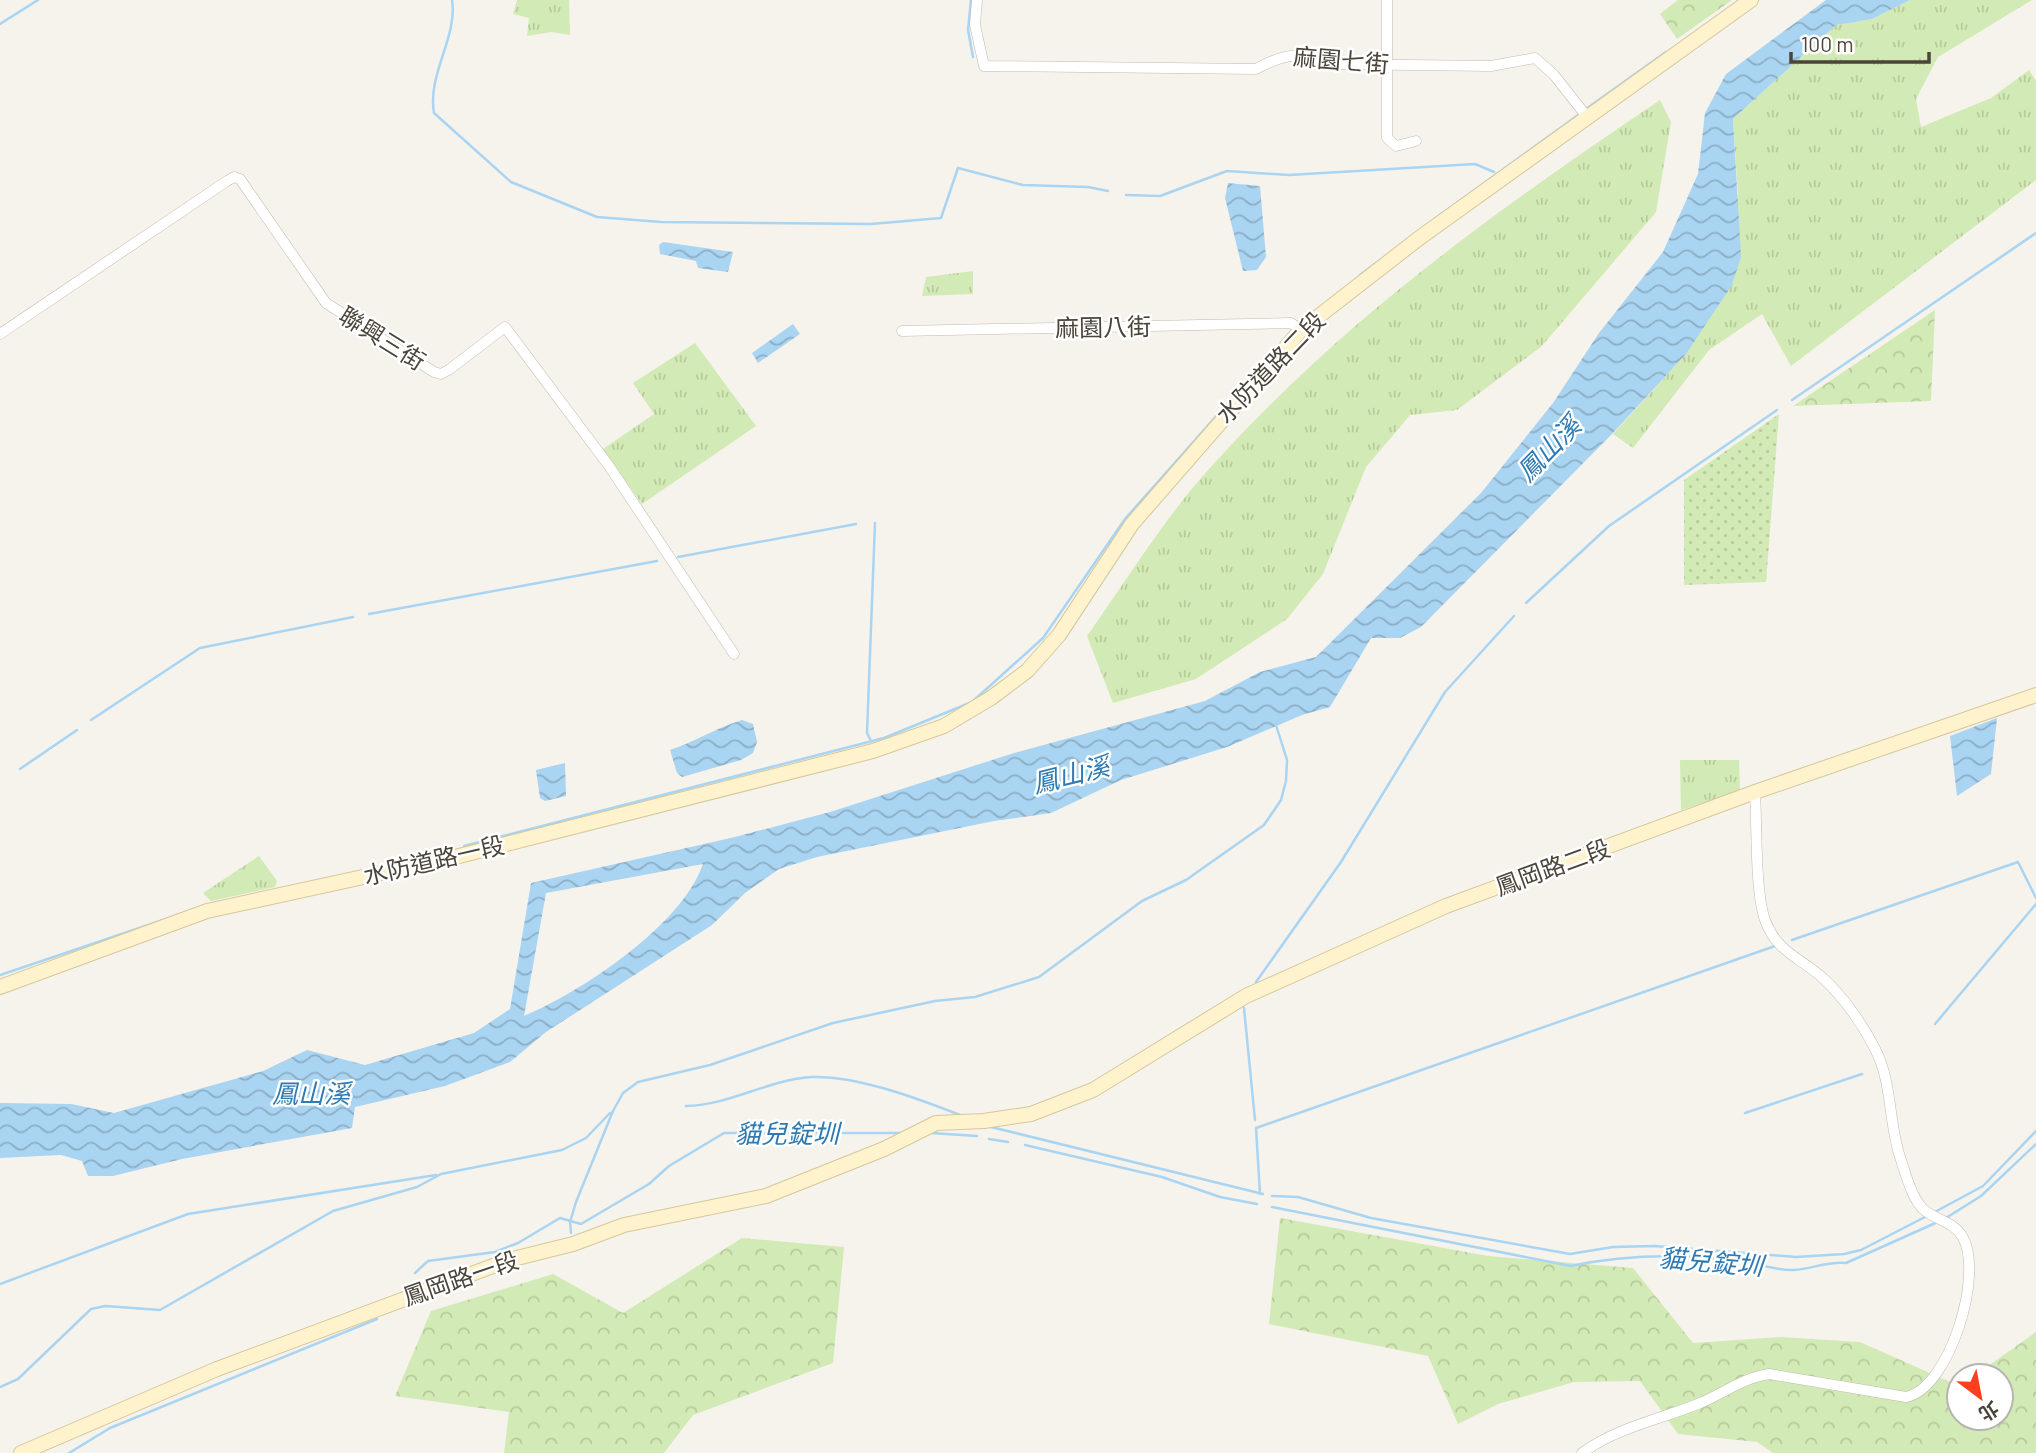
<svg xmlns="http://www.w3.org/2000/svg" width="2036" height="1453" viewBox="0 0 2036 1453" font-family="Barlow,'Noto Sans TC',sans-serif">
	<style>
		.grass { fill: url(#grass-tufts) }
		.forest { fill: url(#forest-crowns) }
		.garden { fill: url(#garden-dots) }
		.water { fill: url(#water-waves); fill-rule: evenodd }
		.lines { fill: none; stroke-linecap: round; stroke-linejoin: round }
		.stream { stroke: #a9d4f2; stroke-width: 2.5 }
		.street-casing { stroke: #c2bbae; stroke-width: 11 }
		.secondary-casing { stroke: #d6c79b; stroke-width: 16 }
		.street { stroke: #fff; stroke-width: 10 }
		.secondary { stroke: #fff3cd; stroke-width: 14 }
		.labels { text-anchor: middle; stroke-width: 5; stroke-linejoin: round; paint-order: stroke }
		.street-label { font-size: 24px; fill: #4b4439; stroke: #fff }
		.water-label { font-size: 26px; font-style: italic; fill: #2e7ab2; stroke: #fff }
	</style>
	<defs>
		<pattern id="grass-tufts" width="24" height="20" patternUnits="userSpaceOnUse" patternTransform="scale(1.75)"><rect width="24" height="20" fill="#d2eab5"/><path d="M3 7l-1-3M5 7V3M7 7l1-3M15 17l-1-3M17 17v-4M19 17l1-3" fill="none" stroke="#b6ca9c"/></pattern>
		<pattern id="forest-crowns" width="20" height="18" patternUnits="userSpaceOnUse" patternTransform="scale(1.75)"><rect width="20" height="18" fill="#d2eab5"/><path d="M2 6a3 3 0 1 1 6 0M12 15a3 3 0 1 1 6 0" fill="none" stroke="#b6ca9c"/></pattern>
		<pattern id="garden-dots" width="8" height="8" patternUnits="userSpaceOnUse" patternTransform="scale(1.75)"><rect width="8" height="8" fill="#d2eab5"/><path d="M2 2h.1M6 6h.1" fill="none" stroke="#b6ca9c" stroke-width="1.8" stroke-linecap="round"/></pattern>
		<pattern id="water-waves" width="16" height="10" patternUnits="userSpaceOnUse" patternTransform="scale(1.75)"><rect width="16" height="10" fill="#a9d4f2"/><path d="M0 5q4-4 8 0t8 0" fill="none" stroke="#8caec5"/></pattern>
	</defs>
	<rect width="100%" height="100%" fill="#f6f3ec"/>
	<g class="grass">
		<polygon points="517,0 569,0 570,35 551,32 527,36 529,18 513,14"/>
		<polygon points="1910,0 2032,0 1938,57 1916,99 1921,127 1991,98 2029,70 2036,81 2036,180 1791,366 1762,314 1709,350 1633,448 1613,434 1686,354 1738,195 1733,119 1836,25 1872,19"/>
		<path d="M1660 100 1671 122 1656 212 1542 346 1457 410 1410 415 1366 467 1323 574 1287 619 1196 679 1113 703 1087 636C1126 581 1163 520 1209 469 1344 319 1494 212 1660 100Z"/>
		<polygon points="973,271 973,294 922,296 926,277"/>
		<polygon points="695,343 756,426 642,504 603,449 654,414 633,383"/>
		<polygon points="1680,760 1739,760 1740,791 1681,810"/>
		<polygon points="259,856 277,881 275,887 211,901 203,893"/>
	</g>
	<g class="forest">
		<polygon points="1678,0 1732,0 1677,39 1660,14"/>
		<polygon points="1935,310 1931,401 1793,406"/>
		<polygon points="1280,1218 1488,1256 1633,1268 1693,1343 1781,1337 1860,1342 1959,1386 1959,1418 2001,1418 2001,1376 1974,1376 2036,1332 2036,1453 1773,1453 1757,1442 1678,1434 1640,1381 1574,1382 1498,1404 1458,1424 1428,1356 1269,1324"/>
		<polygon points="742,1238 844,1247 833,1363 693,1415 664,1453 504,1453 509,1412 395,1396 431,1311 553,1274 623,1313"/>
	</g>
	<polygon class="garden" points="1779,414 1766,582 1684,585 1684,480"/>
	<g class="water">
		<path d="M1826 0H1910L1872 19 1836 25 1733 119 1741 257 1732 285 1686 354 1612 434 1421 627 1400 638H1371L1330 707 1302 715 1227 747 1121 780 1051 813 994 821 817 857 779 869 745 893 712 925 546 1032 510 1062 445 1086 355 1107 352 1128 182 1159 113 1176H88L82 1161 61 1155 0 1158V1103L71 1104 114 1113 263 1071 307 1050 365 1065 474 1033 510 1009 531 883 735 837 830 812 1014 753 1205 701 1260 672 1316 657 1481 493 1553 403 1599 333 1663 252 1698 174 1705 113 1726 74ZM703 864C682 925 583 991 524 1016L546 893Z"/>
		<polygon points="1228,183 1260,186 1266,257 1257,270 1243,271 1225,198"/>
		<polygon points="663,242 733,252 728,272 698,268 696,261 660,254 659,245"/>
		<polygon points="793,324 800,334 758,363 752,353"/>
		<polygon points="1997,718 1991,774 1957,796 1950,736"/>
		<path d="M742 720 753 724 757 742 753 753 741 760 682 777 677 773 670 750C696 741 716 728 742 720Z"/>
		<polygon points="565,763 566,796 545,801 540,798 536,770"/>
	</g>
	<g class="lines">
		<g class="stream">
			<path d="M452 0C458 37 427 74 434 113L511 182 597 217 661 222 871 224 941 218 958 168 1023 185 1088 187 1108 191"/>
			<polyline points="971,0 968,30 973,57"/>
			<polyline points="0,24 38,0"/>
			<polyline points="1586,109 1666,52"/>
			<polyline points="1126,195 1160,196 1227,171 1289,175 1475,164 1494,172"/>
			<polyline points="1433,220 1581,113"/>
			<polyline points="1360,275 1383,258"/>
			<polyline points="1792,400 2036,233"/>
			<polyline points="678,557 856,524"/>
			<polyline points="1526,603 1609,526 1777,410"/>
			<polyline points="369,614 657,561"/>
			<polyline points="91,720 200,648 353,617"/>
			<polyline points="871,741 867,733 875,523"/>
			<polyline points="20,769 77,730"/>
			<polyline points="464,846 884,738 972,702 1043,638 1125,519 1267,359"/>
			<polyline points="411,859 448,850"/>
			<polyline points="1792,940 2018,862 2036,898"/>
			<polyline points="0,975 169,918"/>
			<polyline points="1256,982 1341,862 1445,692 1514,616"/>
			<polyline points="1244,1008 1255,1120"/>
			<polyline points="1935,1024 2036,904"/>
			<path d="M686 1106C730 1105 768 1080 811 1077 856 1075 919 1099 960 1115"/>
			<polyline points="1745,1113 1862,1074"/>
			<polyline points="991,1127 1263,1194"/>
			<polyline points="931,1133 977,1136"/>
			<polyline points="989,1139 1008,1142"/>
			<polyline points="1025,1145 1162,1177 1220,1197 1257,1204"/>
			<polyline points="1260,1194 1256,1128 1775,946"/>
			<polyline points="1272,1196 1298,1197 1371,1218 1570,1254 1613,1247 1655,1246 1796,1257 1844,1254 1861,1250 1927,1216"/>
			<path d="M1272 1207 1571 1266C1626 1254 1680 1254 1736 1260 1754 1262 1775 1271 1794 1270 1812 1269 1827 1261 1846 1263L1940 1221"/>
			<polyline points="1933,1213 1983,1186 2036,1131"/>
			<polyline points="1946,1218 1981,1196 2036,1144"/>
			<polyline points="571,1233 570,1222 576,1202 613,1111 623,1093 638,1082 710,1065 833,1023 935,1001 975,997 1039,977 1142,901 1186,880 1264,825 1281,800 1286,781 1287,760 1276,725"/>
			<polyline points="415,1273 428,1261 495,1252 518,1243 560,1218 581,1224 649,1184 669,1166 724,1133 904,1133"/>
			<polyline points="0,1284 188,1214 436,1175"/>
			<polyline points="0,1387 18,1379 91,1309 105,1306 160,1310 333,1211 417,1187 441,1174 562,1150 586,1138 610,1113"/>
			<polyline points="69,1453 110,1428 377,1319"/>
		</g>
		<g class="street-casing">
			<g id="street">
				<path d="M977 0 975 25 984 66 1256 69C1279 56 1306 48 1329 64L1491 66 1535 58 1554 75 1588 118"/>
				<polyline points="1387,0 1387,138 1396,146 1416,141"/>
				<polyline points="902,331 1291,323 1301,330"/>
				<polyline points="0,334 227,181 234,177 240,179 326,303 434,372 441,374 450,369 505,327 609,466 734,654"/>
				<path d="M1582 1453C1616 1428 1660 1419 1698 1404 1723 1394 1742 1378 1769 1374L1906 1397C1949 1389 1985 1273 1962 1236 1953 1221 1935 1220 1923 1209 1912 1198 1906 1175 1901 1160 1888 1124 1893 1081 1874 1047 1862 1023 1843 997 1824 979 1800 957 1777 953 1765 920 1755 892 1757 824 1755 792"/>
			</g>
		</g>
		<g class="secondary-casing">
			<g id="secondary">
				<polyline points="0,987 207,911 455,857 873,751 944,726 991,698 1027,671 1059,635 1132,524 1301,330 1418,239 1751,0"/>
				<polyline points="21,1453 217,1369 509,1260 573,1244 624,1225 766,1196 884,1149 936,1123 984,1121 1031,1114 1093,1090 1246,996 1446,906 1755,792 2036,695"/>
			</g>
		</g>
		<use href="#street" class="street"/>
		<use href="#secondary" class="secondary"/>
	</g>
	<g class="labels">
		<g class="street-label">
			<text transform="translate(1341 61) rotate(5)" y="8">麻園七街</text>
			<text transform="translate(1103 328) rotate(-1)" y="8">麻園八街</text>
			<text transform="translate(382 339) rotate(32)" y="8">聯興三街</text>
			<text transform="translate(1271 368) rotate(-46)" y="8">水防道路二段</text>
			<text transform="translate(434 861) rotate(-13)" y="8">水防道路一段</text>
			<text transform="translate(1553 868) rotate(-20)" y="8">鳳岡路二段</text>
			<text transform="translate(461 1279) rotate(-19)" y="8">鳳岡路一段</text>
		</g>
		<g class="water-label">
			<text transform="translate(1549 449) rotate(-46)" y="9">鳳山溪</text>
			<text transform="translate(1071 775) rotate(-14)" y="9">鳳山溪</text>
			<text x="311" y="1103">鳳山溪</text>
			<text x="787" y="1143">貓兒錠圳</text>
			<text transform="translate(1711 1262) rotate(5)" y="9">貓兒錠圳</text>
		</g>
	</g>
	<g transform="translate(1980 1397) rotate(148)"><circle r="33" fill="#ffffff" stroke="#b7b4b0" stroke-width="2"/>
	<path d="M0-5L12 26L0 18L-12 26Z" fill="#fc3f1d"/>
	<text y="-10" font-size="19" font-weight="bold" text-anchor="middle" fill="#4b4439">北</text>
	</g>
	<path d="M1791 52v10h138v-10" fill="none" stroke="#4b4439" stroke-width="3.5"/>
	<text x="1801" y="52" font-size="21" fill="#4b4439" stroke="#ffffff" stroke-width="5" paint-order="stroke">100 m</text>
</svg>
